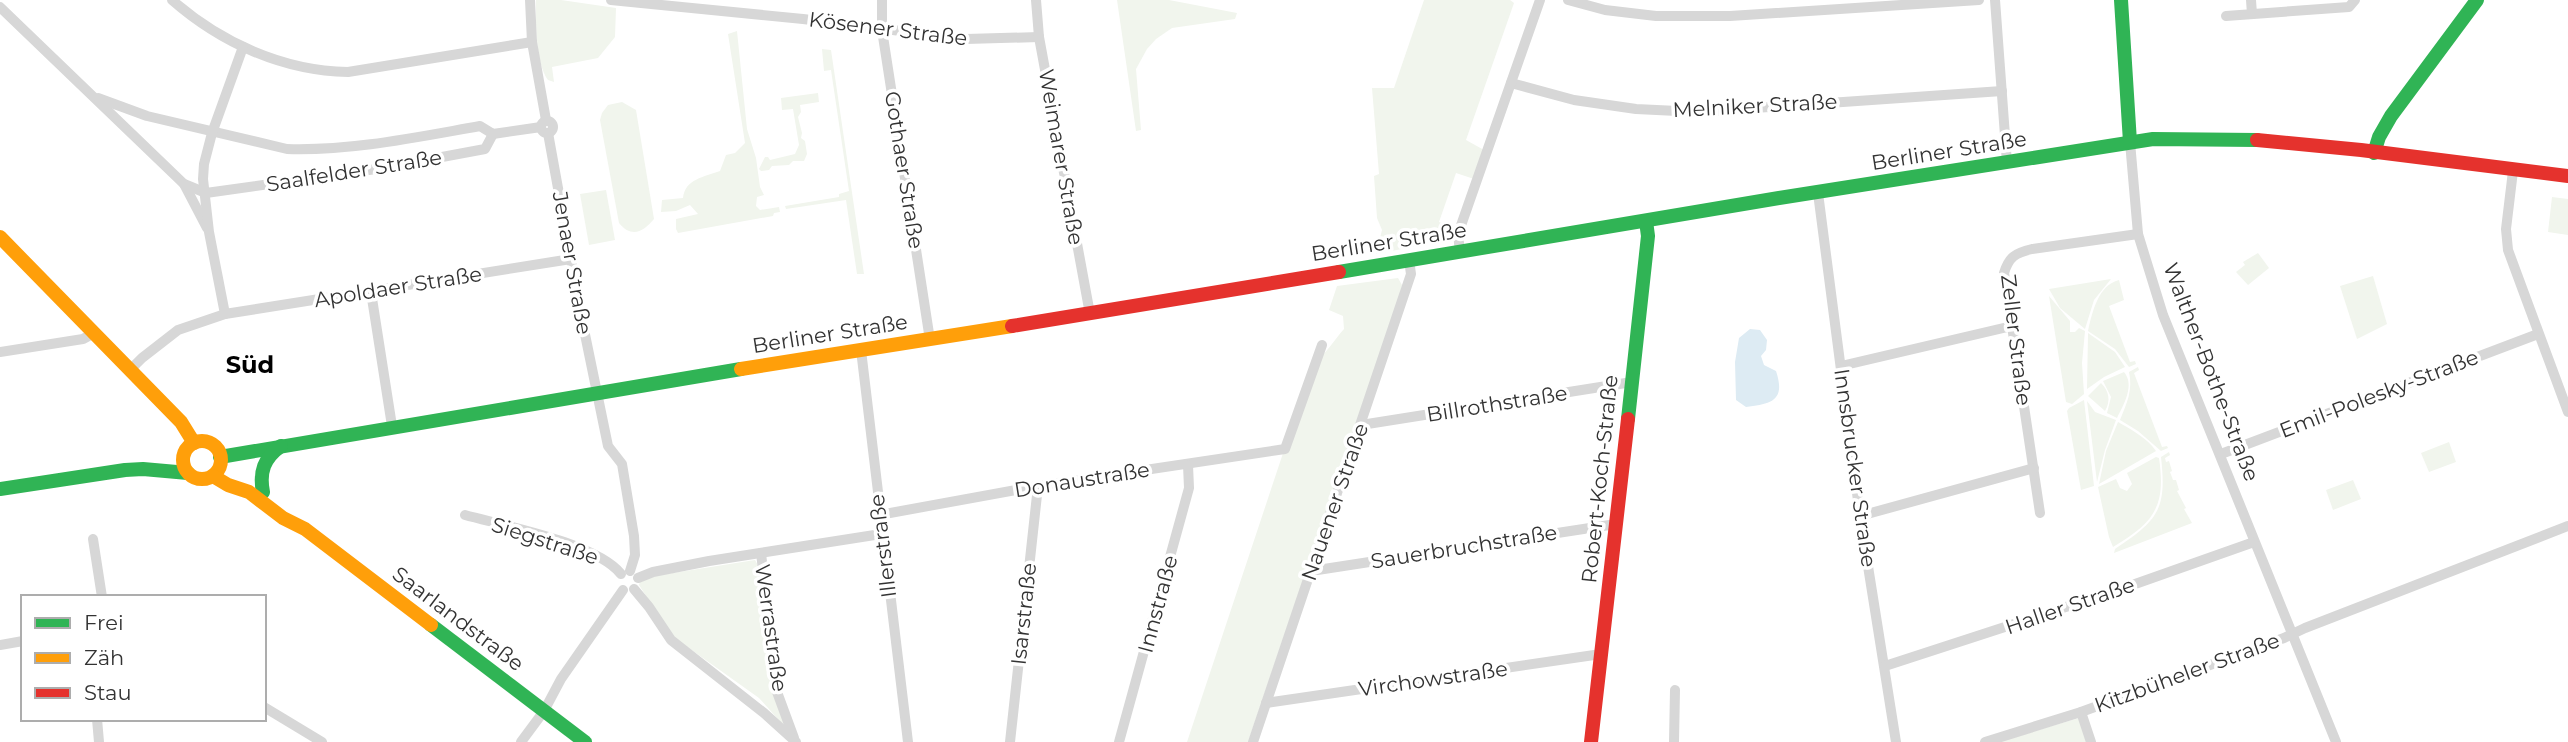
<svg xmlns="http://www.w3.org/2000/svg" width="2568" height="742" viewBox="0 0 2568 742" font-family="Montserrat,sans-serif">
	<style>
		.green { fill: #f1f5ed }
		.water { fill: #ddebf3 }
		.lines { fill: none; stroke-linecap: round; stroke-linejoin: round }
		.street { stroke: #d7d7d7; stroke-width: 10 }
		.fast { stroke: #30b455; stroke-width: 14 }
		.slow { stroke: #ff9f0a; stroke-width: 14 }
		.jam { stroke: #e5322d; stroke-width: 14 }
		.labels { text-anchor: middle; stroke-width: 7; stroke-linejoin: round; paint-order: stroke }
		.street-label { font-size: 21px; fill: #333; stroke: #fff }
		.quarter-label { font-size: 24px; font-weight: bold; fill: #000; stroke: #fff }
	</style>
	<rect width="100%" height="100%" fill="#fff"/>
	<g class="green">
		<path d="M536 0H561L616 8 615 37 598 58 552 67 554 82 548 80C535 62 536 22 536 0Z"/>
		<polygon points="1117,0 1169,0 1237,13 1235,19 1172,28 1156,39 1147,49 1136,69 1141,130 1136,131"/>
		<polygon points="1424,0 1510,0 1514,3 1466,140 1484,150 1474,179 1456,173 1439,222 1457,229 1454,239 1376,254 1382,230 1377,218 1374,176 1379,174 1372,88 1394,88"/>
		<path d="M737 31 747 129 756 158 760 187 764 195 757 197 756 206 760 210 779 207 780 212 774 213 773 216 678 233 676 229V219L698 214 690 205 676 211 661 212 662 200 683 198C685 179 704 177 720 171L726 155 735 153 745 143 728 34Z"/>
		<polygon points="822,49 831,50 864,274 857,274 846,200 786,209 785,206 839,197 839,194 849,191 831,70 824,71"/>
		<polygon points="818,93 819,102 800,105 801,112 798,117 802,133 801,138 805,141 807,154 804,161 793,161 789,165 772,166 769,170 761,171 759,169 765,157 768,157 770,160 795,154 799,145 793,109 782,110 781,98"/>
		<path d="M622 102 636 110 654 219C644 231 632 239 619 223L600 120 602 113 608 105Z"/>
		<polygon points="606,190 615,240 589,245 580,194"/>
		<polygon points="2552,197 2568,199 2568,235 2548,232"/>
		<polygon points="2258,253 2269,268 2248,285 2236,272 2245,265 2243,262"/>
		<polygon points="2373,276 2387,324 2357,339 2340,286"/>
		<path d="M1398 278 1402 285 1398 300 1248 742H1187L1313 363C1325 356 1334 340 1344 329L1343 316 1329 310 1337 286Z"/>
		<polygon points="2111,279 2094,300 2085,329 2060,308 2049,289"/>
		<path d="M2119 280 2124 300 2109 306 2130 362 2135 361 2136 364 2129 367 2115 349 2088 331C2092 313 2098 285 2119 280Z"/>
		<polygon points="2049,296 2070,321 2070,332 2075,332 2079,328 2085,331 2082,363 2084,394 2072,404 2066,402"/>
		<polygon points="2088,333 2115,352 2125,367 2104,377 2087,389"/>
		<path d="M2138 367 2139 370 2134 373 2162 447 2167 446 2168 448 2161 451 2138 431 2120 420C2127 403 2133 390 2129 372Z"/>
		<path d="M2124 372C2135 385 2124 404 2117 418L2107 413 2111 397 2103 381Z"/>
		<path d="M2101 383C2109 391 2111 401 2105 411L2088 396Z"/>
		<polygon points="2084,400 2094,486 2081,490 2067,411 2069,408"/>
		<polygon points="2087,401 2095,412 2116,420 2105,450 2097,482"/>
		<path d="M2118 422C2132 430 2147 438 2156 451L2099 484 2106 451Z"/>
		<polygon points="2449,442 2456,462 2429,472 2421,453"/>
		<path d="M2169 452 2170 455 2165 458 2166 462 2169 461 2172 471 2170 472 2173 480H2176L2179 490 2177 491 2186 508 2184 509 2192 523 2114 553 2115 549C2158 520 2167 510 2161 457Z"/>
		<path d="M2156 457 2159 458C2166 506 2155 522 2113 547L2109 537 2098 487 2116 479 2120 488 2127 491 2132 484 2127 473Z"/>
		<polygon points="2353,480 2361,499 2333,510 2326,490"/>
		<polygon points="755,560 759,567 786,728 759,698 672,636 639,585 641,578"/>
		<polygon points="2079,718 2087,742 1999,742"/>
	</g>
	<path class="water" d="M1750 329 1760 330 1767 340 1766 350 1761 356 1764 365 1776 371C1786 401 1771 404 1746 407L1736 400 1735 362 1739 338Z"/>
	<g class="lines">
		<g class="street">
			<path d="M172 0C220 42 282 71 348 72L532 42"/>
			<polyline points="530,0 532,42 546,120"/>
			<polyline points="611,0 803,19 966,39 1039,37"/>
			<polyline points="882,0 882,30 930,340"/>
			<polyline points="1036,0 1039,37 1090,314"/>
			<polyline points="1568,0 1605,10 1656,16 1730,16 1979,0"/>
			<polyline points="1995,0 2007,163"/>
			<polyline points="2251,0 2252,14"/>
			<polyline points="0,7 184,184 206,193 383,168 485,149 493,134"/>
			<polyline points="2226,16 2349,7 2355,0"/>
			<polyline points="1511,83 1574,100 1636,109 1698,112 2002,91"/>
			<path d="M98 98 147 116 287 149C352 151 417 137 480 126L493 134 541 127"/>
			<circle cx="547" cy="127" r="6"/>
			<polyline points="548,133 581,315 608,446 622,464 634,536 635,555 630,571"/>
			<polyline points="2130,142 2138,234 2163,315 2336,742"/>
			<polyline points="2513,171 2506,229 2508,250 2568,412"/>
			<polyline points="184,184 207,228"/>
			<polyline points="1818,193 1860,516 1896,742"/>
			<polyline points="1460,252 1458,234 1540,0"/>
			<polyline points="371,292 392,426"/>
			<polyline points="225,314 571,259"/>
			<polyline points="861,350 908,742"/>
			<polyline points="0,352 83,339 94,333"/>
			<polyline points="1841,366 2012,326"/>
			<polyline points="130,370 142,358 178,330 225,314 209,232 203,179 204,164 212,133 243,47"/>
			<polyline points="1361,425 1632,382"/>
			<polyline points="2221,454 2538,334"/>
			<path d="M2040 513 2004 273C2009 257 2015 253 2032 249L2138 234"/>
			<path d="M465 515C505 526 596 543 621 574"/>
			<polyline points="879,515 1038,486 1285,449 1322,345"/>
			<polyline points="1860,516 2034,468"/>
			<polyline points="93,539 102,597"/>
			<polyline points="761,553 777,692 794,738"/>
			<polyline points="1311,571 1616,524"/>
			<polyline points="638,578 653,572 709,561 881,534"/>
			<polyline points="634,589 649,607 671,640 764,713 796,742"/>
			<polyline points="0,645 23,641"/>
			<polyline points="1885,666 2121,589 2254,542"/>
			<polyline points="1266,703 1601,654"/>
			<polyline points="264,707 322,742"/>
			<polyline points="2081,712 2091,742"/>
			<polyline points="97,719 99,742"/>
			<polyline points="521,742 544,711 561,679 623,590"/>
			<polyline points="1010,742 1038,486"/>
			<polyline points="1119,742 1189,488 1188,465"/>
			<polyline points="1253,742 1411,274 1409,260"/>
			<polyline points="1674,742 1675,690"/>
			<polyline points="1985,742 2081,712 2284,638 2305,628 2568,526"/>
		</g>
		<g class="fast">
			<polyline points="2121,0 2130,142"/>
			<polyline points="2374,153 2379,137 2391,116 2477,0"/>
			<polyline points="1339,272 1779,198 2153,139 2257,140"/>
			<polyline points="1628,419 1648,236 1646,221"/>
			<polyline points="220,457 741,369"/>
			<polyline points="0,489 125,470 143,469 188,473"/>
			<path d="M263 492C259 472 264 458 281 446"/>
			<polyline points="431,625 585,742"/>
		</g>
		<g class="slow">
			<polyline points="0,237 181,422 194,443"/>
			<polyline points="741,369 1012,326"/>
			<circle cx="202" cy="460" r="19"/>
			<polyline points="213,476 228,485 249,492 283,518 305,529 431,625"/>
		</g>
		<g class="jam">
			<polyline points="2257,140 2361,150 2568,176"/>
			<polyline points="1012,326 1339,272"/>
			<polyline points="1591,742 1628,419"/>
		</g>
	</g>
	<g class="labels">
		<g class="street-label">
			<text transform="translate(888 29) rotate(7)" y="7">Kösener Straße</text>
			<text transform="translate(1755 106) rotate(-3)" y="7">Melniker Straße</text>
			<text transform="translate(1949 151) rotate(-9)" y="7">Berliner Straße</text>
			<text transform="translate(1061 157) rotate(80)" y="7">Weimarer Straße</text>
			<text transform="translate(904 170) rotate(81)" y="7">Gothaer Straße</text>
			<text transform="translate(354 171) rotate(-9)" y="7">Saalfelder Straße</text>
			<text transform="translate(1389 242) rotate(-9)" y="7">Berliner Straße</text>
			<text transform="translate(572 263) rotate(80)" y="7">Jenaer Straße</text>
			<text transform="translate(398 287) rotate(-9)" y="7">Apoldaer Straße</text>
			<text transform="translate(830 334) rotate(-9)" y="7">Berliner Straße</text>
			<text transform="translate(2016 340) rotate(83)" y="7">Zeller Straße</text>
			<text transform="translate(2211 372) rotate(69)" y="7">Walther-Bothe-Straße</text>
			<text transform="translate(2379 394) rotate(-21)" y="7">Emil-Polesky-Straße</text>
			<text transform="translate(1497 404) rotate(-9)" y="7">Billrothstraße</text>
			<text transform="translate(1855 468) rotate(82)" y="7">Innsbrucker Straße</text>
			<text transform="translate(1600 479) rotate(-84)" y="7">Robert-Koch-Straße</text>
			<text transform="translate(1082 480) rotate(-9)" y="7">Donaustraße</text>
			<text transform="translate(1335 502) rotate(-71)" y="7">Nauener Straße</text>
			<text transform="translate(545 541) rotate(18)" y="7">Siegstraße</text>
			<text transform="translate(883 546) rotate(-97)" y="7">Illerstraße</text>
			<text transform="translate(1464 547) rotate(-9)" y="7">Sauerbruchstraße</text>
			<text transform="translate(1158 604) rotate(-75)" y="7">Innstraße</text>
			<text transform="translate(2070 606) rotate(-19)" y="7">Haller Straße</text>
			<text transform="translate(1024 614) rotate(-84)" y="7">Isarstraße</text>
			<text transform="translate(458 619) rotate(37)" y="7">Saarlandstraße</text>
			<text transform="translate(771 628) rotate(82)" y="7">Werrastraße</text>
			<text transform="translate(2187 673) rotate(-20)" y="7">Kitzbüheler Straße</text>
			<text transform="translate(1433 679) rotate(-8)" y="7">Virchowstraße</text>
		</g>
		<g class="quarter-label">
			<text x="250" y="373">Süd</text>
		</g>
	</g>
	<rect x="21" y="595" width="245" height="126" fill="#ffffff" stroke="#adadad" stroke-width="2"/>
	<rect x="35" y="618" width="35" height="10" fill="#30b455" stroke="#adadad" stroke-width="2"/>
	<text x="84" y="630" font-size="21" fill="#333333">Frei</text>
	<rect x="35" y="653" width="35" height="10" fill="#ff9f0a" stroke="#adadad" stroke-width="2"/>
	<text x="84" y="665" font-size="21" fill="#333333">Zäh</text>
	<rect x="35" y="688" width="35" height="10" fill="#e5322d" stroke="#adadad" stroke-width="2"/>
	<text x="84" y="700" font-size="21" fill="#333333">Stau</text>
</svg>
